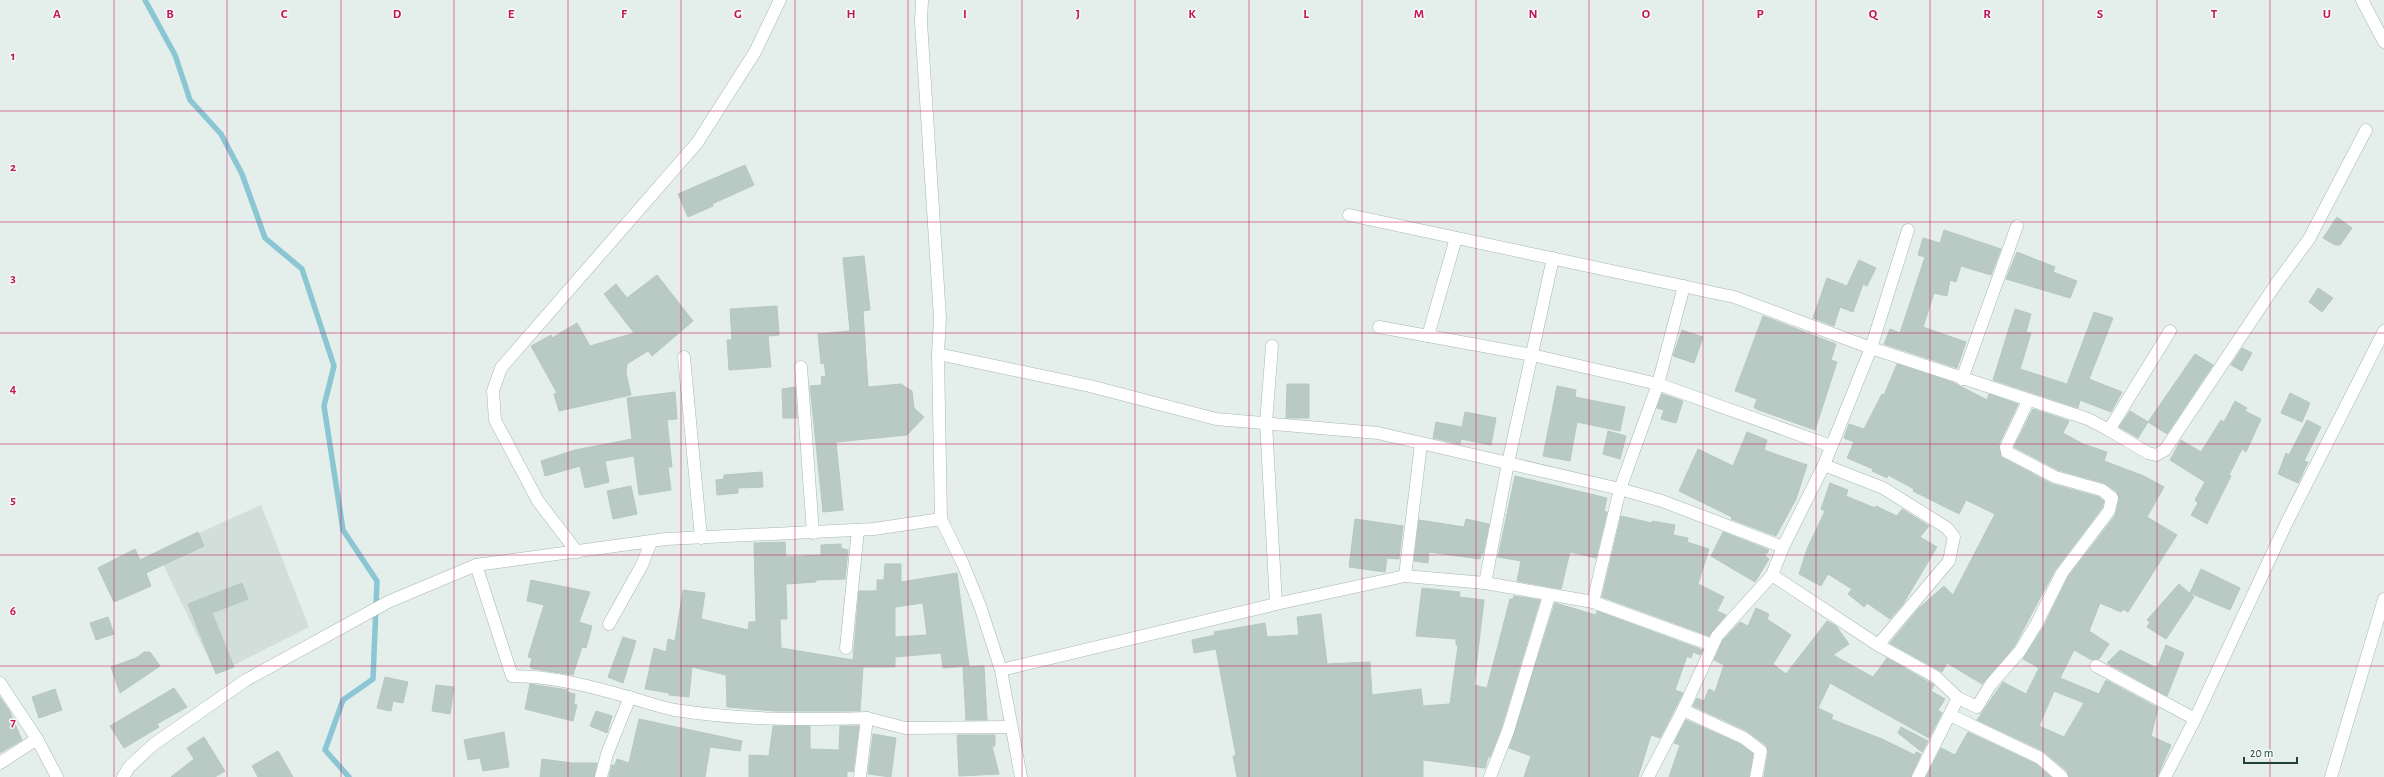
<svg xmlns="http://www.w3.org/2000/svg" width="2384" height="777" viewBox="0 0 2384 777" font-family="'Alegreya Sans',sans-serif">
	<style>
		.built { fill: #d2ded9 }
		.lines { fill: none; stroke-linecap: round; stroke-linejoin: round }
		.stream { stroke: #8bc6d5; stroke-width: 5.5 }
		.building { fill: #b9c9c3; stroke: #b6c8c2; fill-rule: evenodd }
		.minor-casing { stroke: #a6b7b2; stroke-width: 13 }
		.minor { stroke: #fff; stroke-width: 12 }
		.grid { fill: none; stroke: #c2185b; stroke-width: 1; stroke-opacity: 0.55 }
		.grid-label { font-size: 13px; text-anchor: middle; font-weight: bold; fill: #c2185b; stroke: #f5faf8; stroke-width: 3; stroke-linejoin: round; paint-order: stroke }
	</style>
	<rect width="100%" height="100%" fill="#e4eeea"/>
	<polygon class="built" points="261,505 309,627 216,674 157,552"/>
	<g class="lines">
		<polyline class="stream" points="145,0 175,55 190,100 221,134 242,174 265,238 302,269 334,366 324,406 343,530 377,581 373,679 343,700 325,750 349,777"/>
	</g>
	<g class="building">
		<polygon points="745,165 754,185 712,204 713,206 688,217 678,194"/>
		<polygon points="2337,217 2352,228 2340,245 2335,245 2323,238"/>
		<polygon points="1944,230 2001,249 1991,275 1961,266 1956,282 1950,280 1947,296 1934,293 1923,327 1966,342 1957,368 1884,344 1890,329 1900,333 1925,257 1918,255 1923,238 1940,243"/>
		<polygon points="2017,252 2055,267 2053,272 2077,281 2070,298 2006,279"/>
		<polygon points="864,256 870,310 863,311 868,387 901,384 912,391 914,408 924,417 907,435 836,442 843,510 823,512 810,386 822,385 821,377 826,376 824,363 821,364 818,334 850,331 843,258"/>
		<polygon points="1859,260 1876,268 1867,286 1863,284 1853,312 1840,307 1834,326 1813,318 1827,278 1847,286"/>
		<polygon points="657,275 693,321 652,356 648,351 627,364 626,373 631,395 559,411 554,394 557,393 531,346 551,335 552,338 577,323 590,346 634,333 604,294 616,284 627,298"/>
		<polygon points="2318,288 2333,298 2322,312 2309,302"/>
		<polygon points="777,306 779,335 768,336 771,367 729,370 727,340 732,340 730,309"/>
		<polygon points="2015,309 2031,314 2026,332 2031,333 2020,369 2067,384 2094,312 2113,318 2089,379 2122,392 2111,412 2080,400 2078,408 1993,380"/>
		<polygon points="1763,316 1836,344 1831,360 1837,362 1815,430 1756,409 1754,407 1757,399 1735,391"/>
		<polygon points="1682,330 1703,337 1694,363 1673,356"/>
		<polygon points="2242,348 2252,353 2242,371 2231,365"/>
		<polygon points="2195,354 2213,365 2167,434 2148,422"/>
		<polygon points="1897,364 1952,382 1987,400 1989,394 2018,404 1999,444 2001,457 2052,484 2099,497 2104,501 2102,508 2055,570 2014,647 1982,684 1947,663 1942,672 1890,643 1919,608 1944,586 1953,595 1995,514 1966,500 1959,514 1913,491 1914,489 1888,475 1887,478 1872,471 1873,469 1847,458 1854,442 1844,438 1849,424 1864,429 1882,394 1884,395"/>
		<polygon points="1287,384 1309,384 1309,418 1286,418"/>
		<polygon points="1557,386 1576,390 1575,397 1625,407 1620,431 1577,422 1570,461 1543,456"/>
		<polygon points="795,387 797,418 783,418 782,389"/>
		<polygon points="675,392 677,419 667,420 672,467 668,467 671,490 639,495 634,456 605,461 609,482 585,488 580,466 545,476 541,461 575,450 632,439 627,398"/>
		<polygon points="2290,393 2310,403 2302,422 2281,413"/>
		<polygon points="1662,394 1683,401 1676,423 1661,419 1664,410 1657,408"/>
		<polygon points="2235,401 2247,408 2245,411 2261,419 2246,452 2242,449 2229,475 2231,476 2207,524 2191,515 2198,503 2195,500 2205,482 2170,460 2181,440 2201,452 2221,420 2224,422"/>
		<path d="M2033 409 2069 421 2063 433 2083 444 2107 452 2104 461 2144 476 2164 487 2147 517 2177 535 2128 612 2123 609 2121 612 2100 603 2089 631 2109 644 2099 659 2092 660 2074 650 2060 678 2099 694 2106 680 2158 708 2151 736 2171 745 2157 777H2069L2067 771 2043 751 1977 720 2003 682 2026 694 2039 668 2023 659 2044 626 2068 577 2115 516 2119 500 2117 492 2104 483 2058 470 2014 447ZM2054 691 2084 703 2064 737 2039 726Z"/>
		<polygon points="2130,411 2148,422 2138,438 2119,427"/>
		<polygon points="1465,412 1496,418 1491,445 1461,439 1460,444 1433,438 1436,422 1462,427"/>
		<polygon points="2307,420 2321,427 2304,461 2308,462 2298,483 2278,474 2286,453 2289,455"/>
		<polygon points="1608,431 1626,436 1620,459 1603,454"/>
		<polygon points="1747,432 1767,440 1764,450 1807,465 1796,499 1776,536 1731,519 1732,517 1679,491 1698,449 1733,466"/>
		<polygon points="762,472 763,487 738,488 738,493 717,495 716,480 724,479 724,475"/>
		<polygon points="1515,476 1607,498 1604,511 1607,512 1596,558 1570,552 1561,589 1517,581 1521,561 1498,557"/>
		<polygon points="1830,483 1848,490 1846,496 1875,508 1876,506 1897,516 1902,509 1929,526 1920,537 1937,547 1903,604 1890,619 1867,603 1864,607 1848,594 1852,589 1828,574 1821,586 1799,574 1807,549 1825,511 1821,509"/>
		<polygon points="631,486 637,514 613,519 607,491"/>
		<polygon points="1621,516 1652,523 1652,521 1675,525 1673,535 1688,538 1687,542 1709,549 1698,584 1724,597 1717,611 1726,615 1709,636 1602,597"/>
		<polygon points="1355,519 1403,526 1399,559 1387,558 1385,572 1349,567"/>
		<polygon points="1466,519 1489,524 1483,554 1481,553 1480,559 1429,552 1428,563 1414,561 1419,520 1464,527"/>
		<polygon points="198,532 204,546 146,573 151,586 114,602 98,568 135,549 140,560"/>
		<polygon points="1723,532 1769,550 1765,556 1769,559 1755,582 1711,556"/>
		<path d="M785 542 786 557 821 555V545L841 544V548L848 550 845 579 816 580V582L786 584 787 619H780L781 648 853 660 859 591H877V580H884L885 564H901V582L957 573 969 666 943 668 941 653 895 657V667H863L860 711H775L727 707 726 675 692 667 689 697 669 695V693L645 689 654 648 666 652 668 639 675 641 683 590 705 593 701 619 748 630 749 622H756L754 543ZM923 603 927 635 895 637V607Z"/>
		<polygon points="2201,569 2240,588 2230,610 2190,593"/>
		<polygon points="531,580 590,592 579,622 592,626 586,648 582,647 573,675 533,669 530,667 532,658 528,657 544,605 527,601"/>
		<polygon points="242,583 248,599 212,613 234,667 216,674 188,604"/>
		<polygon points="2179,584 2194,597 2166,639 2147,627 2150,622 2147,620"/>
		<polygon points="1422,588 1460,592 1459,597 1484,600 1474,685 1487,688 1510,599 1513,599 1514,596 1540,600 1501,729 1490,757 1488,757 1485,768 1423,760 1423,777 1237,777 1233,756 1236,756 1216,649 1194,653 1192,640 1215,635 1214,632 1265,623 1267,637 1299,635 1297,617 1321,614 1327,664 1370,662 1372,695 1421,689 1423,706 1450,704 1458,646 1456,645 1456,639 1416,636"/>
		<polygon points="1555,603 1596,615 1597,611 1703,650 1700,655 1693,652 1691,658 1687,656 1675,690 1683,693 1660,738 1651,735 1638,777 1524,777 1531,756 1509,748"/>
		<polygon points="1756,608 1769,614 1767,619 1791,635 1773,664 1786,674 1827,621 1836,626 1849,644 1833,655 1873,677 1887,658 1934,685 1931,691 1945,699 1938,710 1942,713 1929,738 1830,683 1818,708 1833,715 1831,719 1882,739 1915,755 1916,752 1921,754 1911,777 1764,777 1768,752 1766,745 1747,731 1693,706 1697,698 1704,701 1709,689 1715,692 1724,665 1714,660 1723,640 1740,622 1748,626"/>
		<polygon points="108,617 114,634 96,640 90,623"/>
		<polygon points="623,637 636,641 623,683 608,677"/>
		<polygon points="2166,645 2184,653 2167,696 2107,663 2120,650 2157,668"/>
		<polygon points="144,652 150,652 160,666 120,693 111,667 136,658"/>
		<polygon points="984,666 987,720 966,720 963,667"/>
		<polygon points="385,677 408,682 403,703 393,701 391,711 377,708"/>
		<polygon points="530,684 568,690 567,692 575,694 574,704 577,705 573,721 525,709"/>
		<polygon points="436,685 454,687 450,714 432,711"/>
		<polygon points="174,688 187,707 157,724 159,727 124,748 110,726"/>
		<polygon points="55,689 62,710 39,718 32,697"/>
		<polygon points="0,697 9,710 22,740 0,753"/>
		<polygon points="596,711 612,716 607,733 590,726"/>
		<polygon points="639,719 742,741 740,751 710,747 705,777 609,777 612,765 615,765 617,759 629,763"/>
		<polygon points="1686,720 1740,744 1753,754 1749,777 1669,777 1680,745 1674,743"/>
		<polygon points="773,726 810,726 810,749 839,750 840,726 859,726 853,772 847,771 847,777 749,777 749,755 769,756"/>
		<polygon points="1901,727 1928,741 1922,752 1898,733"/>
		<polygon points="504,732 509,767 483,771 480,758 468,760 464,740"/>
		<polygon points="1968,732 2036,764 2051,777 1926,777 1941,748 1955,755"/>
		<polygon points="873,734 896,738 891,777 868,774"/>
		<polygon points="957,735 995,735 995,746 992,746 999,774 959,776"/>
		<polygon points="204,737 225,771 215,777 171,777 194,759 187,748"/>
		<polygon points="278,751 293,777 258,777 252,766"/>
		<polygon points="542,759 572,763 597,763 594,777 540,777"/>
	</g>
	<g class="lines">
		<g class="minor-casing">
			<g id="minor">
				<polyline points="922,0 921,22 940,318 938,354 941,519 963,564 980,606 1001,670 1021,777"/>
				<polyline points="2362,0 2384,42"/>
				<polyline points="1349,215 1734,297 1871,348 2088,419 2109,430 2170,331"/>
				<polyline points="1379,327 1532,355 1658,384 1831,446"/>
				<polyline points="1428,336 1456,238"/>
				<polyline points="1272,346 1266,423 1276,604"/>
				<polyline points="938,354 1090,386 1216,419 1378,433 1620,489 1658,384 1684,286"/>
				<polyline points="684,357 701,538"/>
				<polyline points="801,367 813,533"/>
				<polyline points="1962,379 2017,226"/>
				<polyline points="2109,430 2148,453 2156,455 2165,450 2276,284 2309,239 2366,130"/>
				<polyline points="1824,465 1871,348 1908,230"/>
				<polyline points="577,552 538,501 495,420 493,391 501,368 697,143 755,52 780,0"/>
				<polyline points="1405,576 1421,444"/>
				<polyline points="1485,583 1508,463 1553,258"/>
				<polyline points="1593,602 1712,645"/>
				<polyline points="609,624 642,565 651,542"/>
				<polyline points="1878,645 1936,677 1958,698 1918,777"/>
				<polyline points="846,648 858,530"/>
				<polyline points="2096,666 2195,719 2165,777"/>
				<polyline points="1001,670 1276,604 1405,576 1485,583 1593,602 1620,489 1662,501 1783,547"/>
				<polyline points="0,683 37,739 57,777"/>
				<polyline points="1958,698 1977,707 1991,684 2020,651 2037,623 2062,573 2109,511 2112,498 2102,490 2055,477 2007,452 2006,447 2028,401"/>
				<polyline points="1683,710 1744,738 1761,751 1756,777"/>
				<polyline points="1950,715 2040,758 2062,777"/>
				<polyline points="867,718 905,728 1011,727"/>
				<polyline points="2195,719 2287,522 2384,331"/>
				<polyline points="0,763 37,739"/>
				<polyline points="123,777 129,767 154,744 246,680 388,602 476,565"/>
				<polyline points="601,777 607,754 630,697"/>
				<path d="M860 777 867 718C803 720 738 720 675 710 659 707 643 701 628 697 590 686 551 676 512 676L476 565 666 539 874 529 941 519"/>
				<polyline points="1490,777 1508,731 1549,596"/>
				<polyline points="1648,777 1683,710 1717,636 1772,575 1783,547 1824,465 1883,488 1947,528 1954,537 1949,561 1878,645 1772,575"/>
				<polyline points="2331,777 2384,599"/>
			</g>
		</g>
		<use href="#minor" class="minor"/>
	</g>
	<path class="grid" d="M114 0V777M227 0V777M341 0V777M454 0V777M568 0V777M681 0V777M795 0V777M908 0V777M1022 0V777M1135 0V777M1249 0V777M1362 0V777M1476 0V777M1589 0V777M1703 0V777M1816 0V777M1930 0V777M2043 0V777M2157 0V777M2270 0V777M0 111H2384M0 222H2384M0 333H2384M0 444H2384M0 555H2384M0 666H2384"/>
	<g class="grid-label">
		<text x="57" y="18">A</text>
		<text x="170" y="18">B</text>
		<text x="284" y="18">C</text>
		<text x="397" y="18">D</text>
		<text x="511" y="18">E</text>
		<text x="624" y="18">F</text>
		<text x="738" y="18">G</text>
		<text x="851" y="18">H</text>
		<text x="965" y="18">I</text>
		<text x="1078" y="18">J</text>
		<text x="1192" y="18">K</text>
		<text x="1306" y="18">L</text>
		<text x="1419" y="18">M</text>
		<text x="1533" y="18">N</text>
		<text x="1646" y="18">O</text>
		<text x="1760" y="18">P</text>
		<text x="1873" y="18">Q</text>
		<text x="1987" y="18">R</text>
		<text x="2100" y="18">S</text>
		<text x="2214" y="18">T</text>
		<text x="2327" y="18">U</text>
		<text x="13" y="60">1</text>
		<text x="13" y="171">2</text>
		<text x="13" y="282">3</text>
		<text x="13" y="393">4</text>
		<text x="13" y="504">5</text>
		<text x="13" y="615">6</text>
		<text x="13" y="726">7</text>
	</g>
	<path d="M2244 757v6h53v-6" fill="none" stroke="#23413a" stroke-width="2"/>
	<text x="2250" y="757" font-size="12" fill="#23413a" stroke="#f5faf8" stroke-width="3" paint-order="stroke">20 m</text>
</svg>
